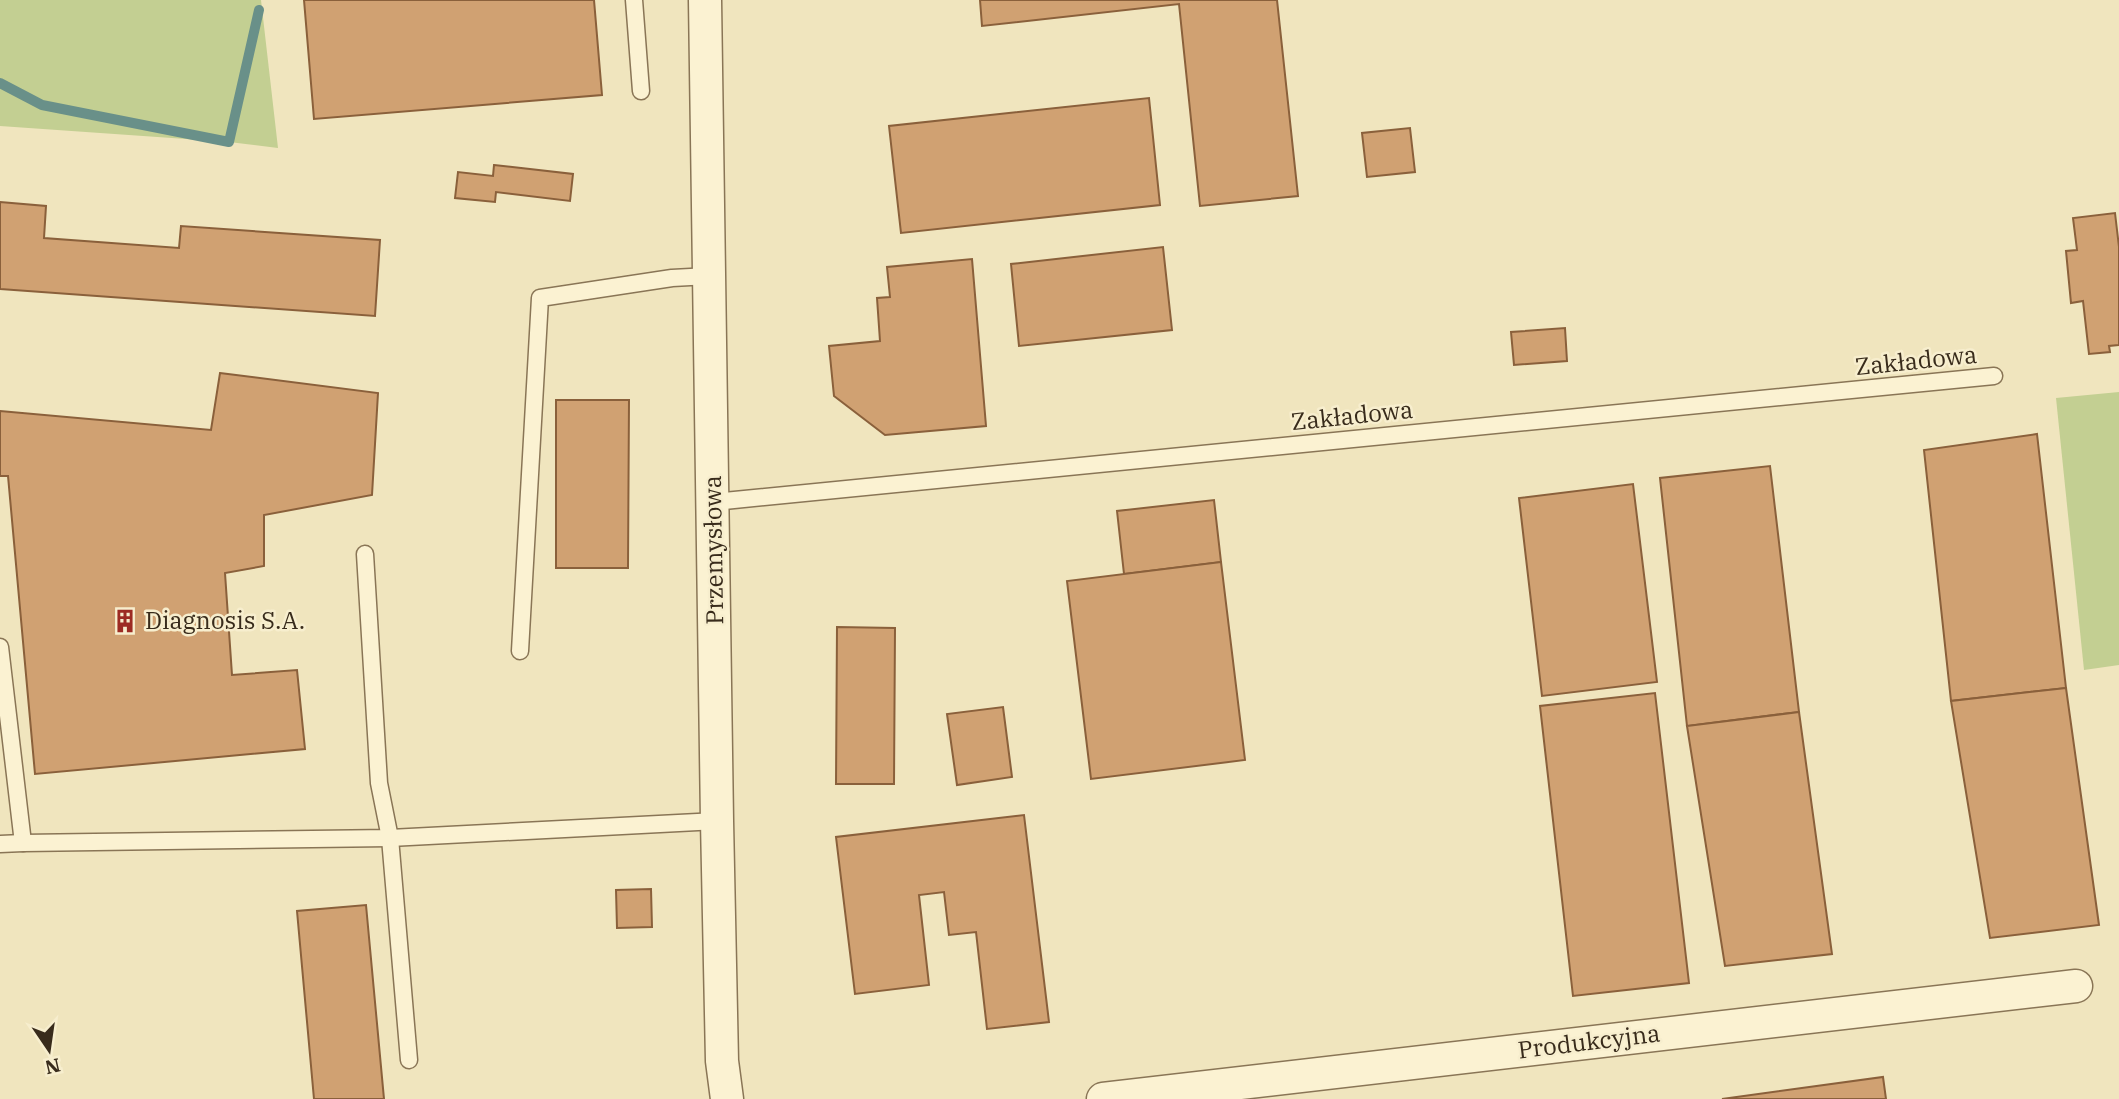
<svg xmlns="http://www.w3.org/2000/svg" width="2119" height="1099" viewBox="0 0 2119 1099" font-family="'IBM Plex Serif',serif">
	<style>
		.green { fill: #c3cf92 }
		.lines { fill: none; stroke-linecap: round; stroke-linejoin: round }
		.stream { stroke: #699089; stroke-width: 10 }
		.building { fill: #d0a172; stroke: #8a603b; stroke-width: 2 }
		.lane-casing { stroke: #897556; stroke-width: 19 }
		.street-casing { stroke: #897556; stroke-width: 35 }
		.lane { stroke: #fbf2d2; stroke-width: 16 }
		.street { stroke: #fbf2d2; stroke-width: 32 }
		.labels { text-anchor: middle; stroke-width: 5; stroke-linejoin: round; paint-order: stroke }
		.street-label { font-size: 24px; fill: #382b1b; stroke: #f7eece }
		.poi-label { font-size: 24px; fill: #382b1b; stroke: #f7eece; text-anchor: start }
	</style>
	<rect width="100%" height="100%" fill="#f0e5be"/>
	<g class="green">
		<polygon points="0,0 261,0 278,148 229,142 0,126"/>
		<polygon points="2119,392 2119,665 2084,670 2056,398"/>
	</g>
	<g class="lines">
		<polyline class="stream" points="0,83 42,105 229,142 259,10"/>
	</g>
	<g class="building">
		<polygon points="304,0 594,0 602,95 314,119"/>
		<polygon points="980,0 1277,0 1298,196 1200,206 1179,4 982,26"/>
		<polygon points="1149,98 1160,205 901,233 889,126"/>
		<polygon points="1410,128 1415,172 1367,177 1362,133"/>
		<polygon points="494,165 573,174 570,201 496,192 495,202 455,198 458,172 493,176"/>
		<polygon points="0,202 46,206 44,238 179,248 181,226 380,240 375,316 0,289"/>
		<polygon points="2115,213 2119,247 2119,345 2109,346 2110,352 2089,354 2083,301 2071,303 2066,251 2077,250 2073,218"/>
		<polygon points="1163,247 1172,330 1019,346 1011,264"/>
		<polygon points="972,259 986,426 885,435 834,396 829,346 880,341 877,298 890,297 887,267"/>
		<polygon points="1565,328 1567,361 1514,365 1511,332"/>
		<polygon points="220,373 378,393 372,495 264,515 264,566 225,573 232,675 297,670 305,749 35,774 8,476 0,476 0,411 211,430"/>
		<polygon points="556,400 629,400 628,568 556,568"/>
		<polygon points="2037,434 2066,688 1951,701 1924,450"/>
		<polygon points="1770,466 1799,712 1687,726 1660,478"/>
		<polygon points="1633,484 1657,682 1542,696 1519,498"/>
		<polygon points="1214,500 1221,562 1124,574 1117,511"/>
		<polygon points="1221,562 1245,760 1091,779 1067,581"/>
		<polygon points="837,627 895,628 894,784 836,784"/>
		<polygon points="2066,688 2099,925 1990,938 1951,701"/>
		<polygon points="1655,693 1689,983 1573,996 1540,706"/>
		<polygon points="1003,707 1012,777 957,785 947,714"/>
		<polygon points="1799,712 1832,954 1725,966 1687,726"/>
		<polygon points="1024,815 1049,1022 987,1029 976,932 949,935 944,892 919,895 929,985 855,994 836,837"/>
		<polygon points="651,889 652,927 617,928 616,890"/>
		<polygon points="366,905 384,1099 314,1099 297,911"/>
		<polygon points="1883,1077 1886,1099 1722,1099"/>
	</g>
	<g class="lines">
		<g class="lane-casing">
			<g id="lane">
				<polyline points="634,0 641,91"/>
				<polyline points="714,502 1994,376"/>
				<polyline points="365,554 379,783 390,838 409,1060"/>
				<polyline points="0,647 23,843 390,838 717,821"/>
				<polyline points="520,651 540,298 672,278 709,276"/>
				<polyline points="0,844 23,843"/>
			</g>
		</g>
		<g class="street-casing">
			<g id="street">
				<polyline points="705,0 717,821 722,1061 727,1099"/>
				<polyline points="1103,1099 2076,986"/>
			</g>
		</g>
		<use href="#lane" class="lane"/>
		<use href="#street" class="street"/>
	</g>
	<defs>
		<g id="building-bare" transform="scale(1.89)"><path d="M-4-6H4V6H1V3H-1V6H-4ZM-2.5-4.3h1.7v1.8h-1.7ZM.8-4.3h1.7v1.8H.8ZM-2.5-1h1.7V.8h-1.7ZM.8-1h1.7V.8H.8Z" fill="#9c2b23" stroke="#f7eece" stroke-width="2.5" paint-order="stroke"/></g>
	</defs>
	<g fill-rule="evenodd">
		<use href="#building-bare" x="125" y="621"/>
	</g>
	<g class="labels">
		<g class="street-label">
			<text transform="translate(1916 361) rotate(-6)" y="8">Zakładowa</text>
			<text transform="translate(1352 416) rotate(-6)" y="8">Zakładowa</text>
			<text transform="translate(714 550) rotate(-91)" y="8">Przemysłowa</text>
			<text transform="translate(1589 1042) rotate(-7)" y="8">Produkcyjna</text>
		</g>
		<g class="poi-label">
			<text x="145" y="629">Diagnosis S.A.</text>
		</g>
	</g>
	<g transform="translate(49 1050) rotate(167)" stroke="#f7eece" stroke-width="5" paint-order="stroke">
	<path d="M0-5L12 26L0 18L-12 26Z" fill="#382b1b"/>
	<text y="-10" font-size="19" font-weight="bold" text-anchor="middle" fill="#382b1b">N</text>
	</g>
</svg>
